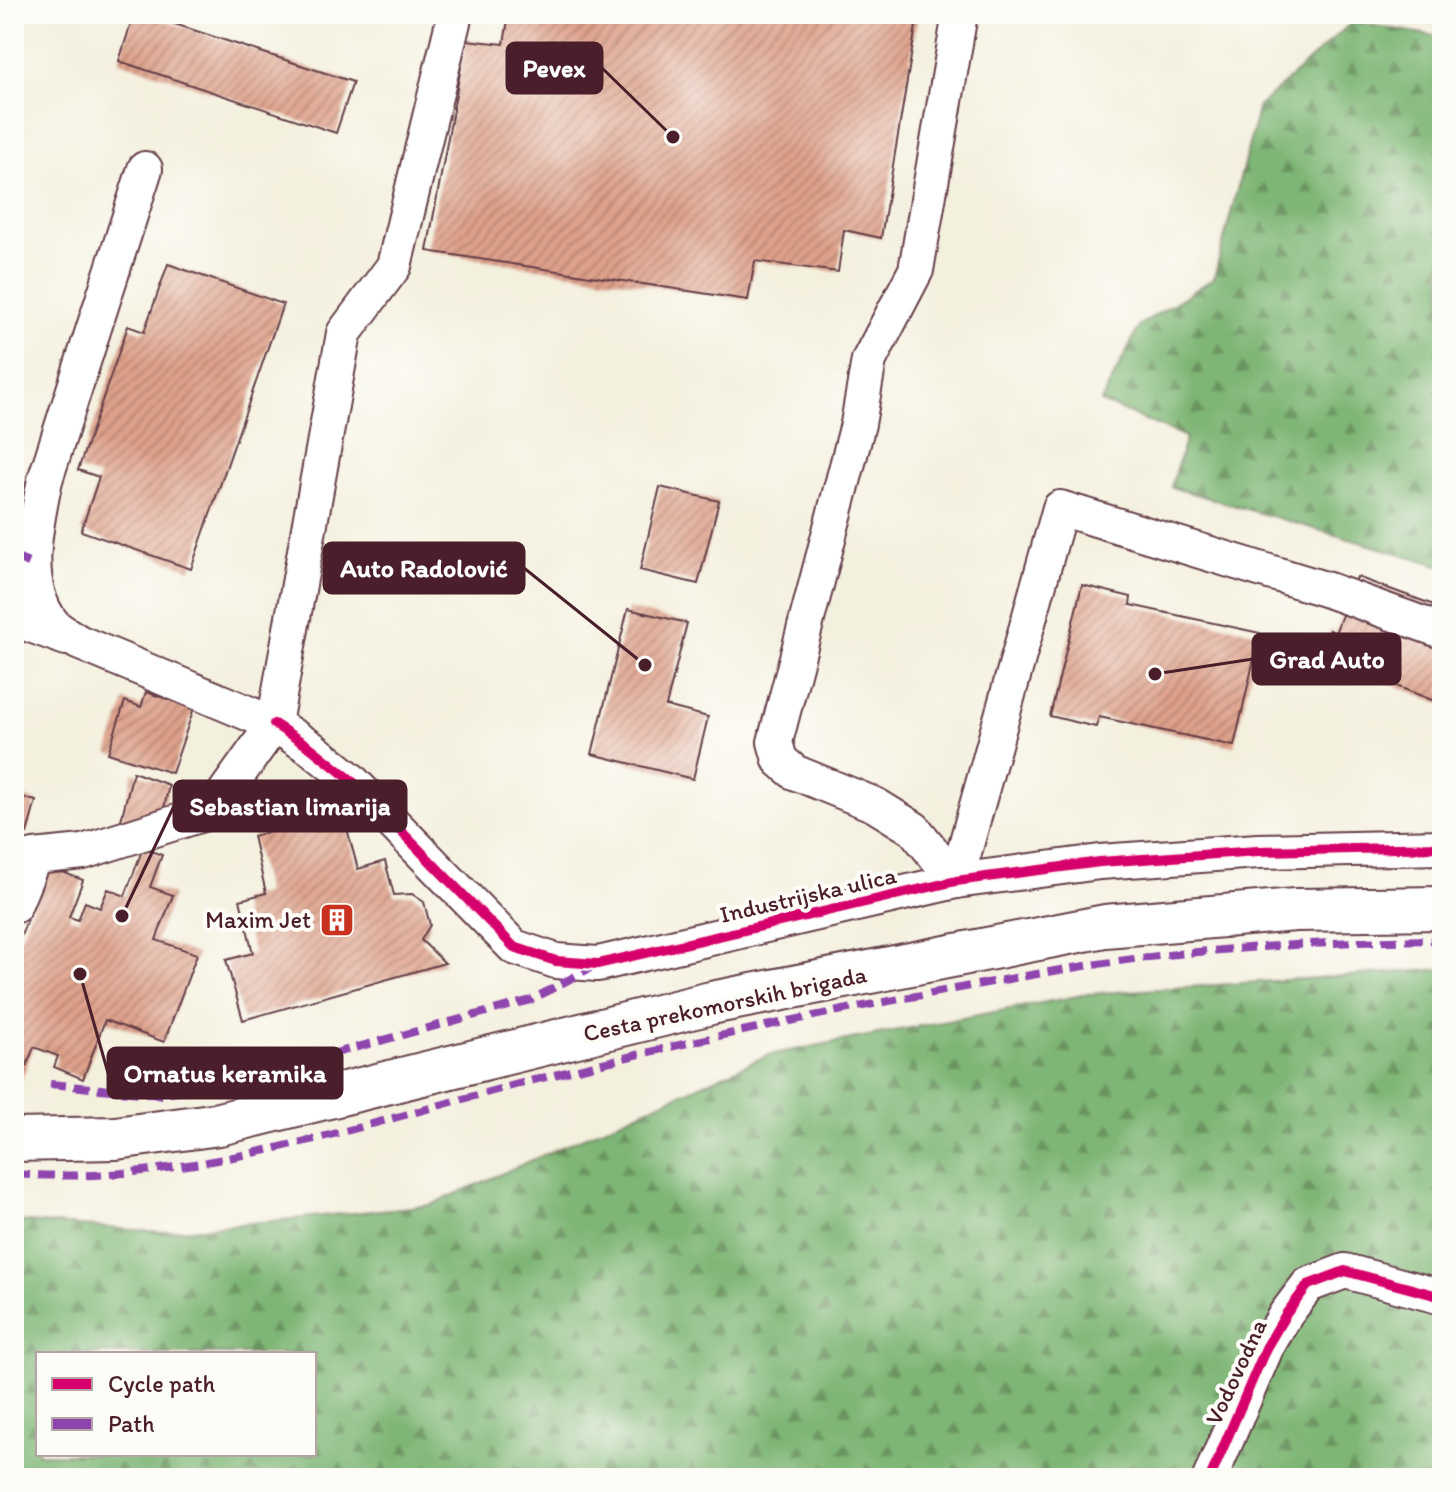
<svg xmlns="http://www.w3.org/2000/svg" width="1456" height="1492" viewBox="0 0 1456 1492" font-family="Itim,sans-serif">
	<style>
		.forest { fill: url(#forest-firs); stroke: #646a50; stroke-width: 2; fill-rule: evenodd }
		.building { fill: url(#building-hatch) }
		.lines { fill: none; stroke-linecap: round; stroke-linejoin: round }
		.minor-casing { stroke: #643e46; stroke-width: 38 }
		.major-casing { stroke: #643e46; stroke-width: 46 }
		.minor { stroke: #fff; stroke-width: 34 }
		.major { stroke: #fff; stroke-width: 42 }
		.rail { stroke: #4a1f2b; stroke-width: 6; stroke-dasharray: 12 6; stroke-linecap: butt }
		.quiet { stroke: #8e44ad; stroke-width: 8; stroke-dasharray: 16 8; stroke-linecap: butt }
		.cycleway-casing { stroke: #fdfcf7; stroke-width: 15 }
		.cycleway { stroke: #d6006c; stroke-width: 10 }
		.labels { text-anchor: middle; stroke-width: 8; stroke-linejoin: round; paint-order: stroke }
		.street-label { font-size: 24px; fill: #4a1f2b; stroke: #fdfcf7 }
		.poi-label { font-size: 24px; fill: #4a1f2b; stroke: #fdfcf7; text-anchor: end }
		.leader { fill: none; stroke: #4a1f2b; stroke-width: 3 }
		.callout-dot { fill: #4a1f2b; stroke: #fdfcf7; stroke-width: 3 }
		.callout { fill: #4a1f2b; stroke: #4a1f2b; stroke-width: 3 }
		.callout-label { font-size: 26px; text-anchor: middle; font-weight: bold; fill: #fff }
	</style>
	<defs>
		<pattern id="forest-firs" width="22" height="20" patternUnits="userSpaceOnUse" patternTransform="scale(2)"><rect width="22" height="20" fill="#7eb674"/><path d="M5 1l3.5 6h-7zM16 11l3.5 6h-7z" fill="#69935f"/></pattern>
		<pattern id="building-hatch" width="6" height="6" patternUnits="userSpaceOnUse" patternTransform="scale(2)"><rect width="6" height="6" fill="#dea18b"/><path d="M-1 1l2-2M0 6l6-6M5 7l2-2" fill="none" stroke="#b68372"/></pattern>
	</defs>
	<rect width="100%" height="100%" fill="#fdfcf7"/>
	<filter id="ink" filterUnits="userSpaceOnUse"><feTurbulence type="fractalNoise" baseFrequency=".0125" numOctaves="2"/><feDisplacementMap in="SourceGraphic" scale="16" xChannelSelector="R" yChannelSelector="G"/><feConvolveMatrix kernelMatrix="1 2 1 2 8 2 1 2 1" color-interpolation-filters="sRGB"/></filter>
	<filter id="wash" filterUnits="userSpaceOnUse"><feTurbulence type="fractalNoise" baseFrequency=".006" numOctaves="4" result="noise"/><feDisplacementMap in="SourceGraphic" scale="32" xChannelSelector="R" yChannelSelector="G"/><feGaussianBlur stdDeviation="1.8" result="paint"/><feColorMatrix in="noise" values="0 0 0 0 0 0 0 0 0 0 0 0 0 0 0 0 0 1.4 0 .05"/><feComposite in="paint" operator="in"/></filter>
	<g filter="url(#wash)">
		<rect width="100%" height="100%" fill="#f4f0de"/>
		<g class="forest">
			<polygon points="1352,22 1442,37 1442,566 1171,487 1186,437 1101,402 1140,325 1214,278 1259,106"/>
			<path d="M1442 969V1478H14V1221L162 1232 431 1205 768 1055 1088 994ZM38 1354H314V1454H38Z"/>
		</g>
		<g id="blocks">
			<g class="building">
				<polygon points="134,14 144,14 353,82 336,133 119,61"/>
				<polygon points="509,14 918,14 881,238 844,230 838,272 755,261 748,300 427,251 466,40 504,44"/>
				<polygon points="168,264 283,304 191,569 81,531 99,477 78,470 128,326 144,332"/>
				<polygon points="660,487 719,501 698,584 640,570"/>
				<polygon points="1357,577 1442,608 1442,704 1320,656 1330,630 1335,633"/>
				<polygon points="1082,585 1131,597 1130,605 1260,633 1234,746 1099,717 1096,727 1050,716"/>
				<polygon points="628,609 687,623 666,706 708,717 693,779 592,754"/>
				<polygon points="146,692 194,708 172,773 108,753 125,701 141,707"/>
				<polygon points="133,772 169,785 163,813 118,832"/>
				<polygon points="14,795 36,801 27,833 14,829"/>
				<polygon points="343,814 358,869 385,861 394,895 412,894 424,902 430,925 421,940 445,963 243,1020 226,960 253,953 240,900 266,893 253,836"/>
				<polygon points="143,848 162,855 150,887 173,895 156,940 197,954 164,1042 105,1020 83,1079 54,1067 58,1056 34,1047 21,1081 14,1077 14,955 47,866 83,880 69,917 78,920 85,902 100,908 108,889 125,896"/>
			</g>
		</g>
	</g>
	<g filter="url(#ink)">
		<use href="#blocks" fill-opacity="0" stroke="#643e46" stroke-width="2"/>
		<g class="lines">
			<g class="minor-casing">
				<g id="minor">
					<path d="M145 169 45 480C36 525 21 583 52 623 58 631 70 636 78 642L274 724 311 748 351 780 514 947 556 961 598 964 956 881 1100 862 1258 851 1442 847"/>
					<polyline points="14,619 66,638"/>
					<polyline points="956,881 914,829 875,805 794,772 780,760 775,742 858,424 869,360 916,270 960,14"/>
					<polyline points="956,881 1060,508 1328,590 1442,631"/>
					<polyline points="14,906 34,857 83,852 212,811 274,724 344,333 394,266 455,14"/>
					<polyline points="1210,1478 1266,1348 1286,1314 1308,1285 1345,1271 1442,1297"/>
				</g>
			</g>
			<g class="major-casing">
				<polyline id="major" points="14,1140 116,1138 219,1124 711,1003 1105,926 1295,910 1442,908"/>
			</g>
			<use href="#minor" class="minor"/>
			<use href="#major" class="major"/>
			<polyline class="rail" points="14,24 20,14"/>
			<g class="quiet">
				<polyline points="14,557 34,565"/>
				<polyline points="50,1084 160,1095 229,1082 531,1000 594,966"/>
				<path d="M14 1174C195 1187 376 1119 550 1076 682 1043 815 1014 949 990 1019 977 1088 964 1158 956 1252 946 1347 941 1442 940"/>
			</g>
			<g class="cycleway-casing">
				<g id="cycleway">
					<polyline points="274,724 311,748 351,780 514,947 556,961 598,964 956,881 1100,862 1258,851 1442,847"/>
					<polyline points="1210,1478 1266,1348 1286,1314 1308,1285 1345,1271 1442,1297"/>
				</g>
			</g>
			<use href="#cycleway" class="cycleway"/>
		</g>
	</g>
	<defs>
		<g id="building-square" transform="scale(1.8)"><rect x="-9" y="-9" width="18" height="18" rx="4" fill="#c8321e" stroke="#fdfcf7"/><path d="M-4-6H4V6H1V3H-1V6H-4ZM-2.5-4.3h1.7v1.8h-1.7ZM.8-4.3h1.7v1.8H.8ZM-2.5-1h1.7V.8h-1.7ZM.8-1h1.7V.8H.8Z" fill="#fff"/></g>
	</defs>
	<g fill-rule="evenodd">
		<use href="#building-square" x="337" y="920"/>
	</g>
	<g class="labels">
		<g class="street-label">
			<text transform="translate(808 895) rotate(-13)" y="8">Industrijska ulica</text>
			<text transform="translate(725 1004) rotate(-12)" y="8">Cesta prekomorskih brigada</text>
			<text transform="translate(1236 1372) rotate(-65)" y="8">Vodovodna</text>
		</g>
		<g class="poi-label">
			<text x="311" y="928">Maxim Jet</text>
		</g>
	</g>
	<path class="leader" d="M673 137L602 68M645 665L524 568M1155 674L1253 659M122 916L174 806M80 974L108 1073"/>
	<g class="callout-dot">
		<circle cx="673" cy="137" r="8"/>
		<circle cx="645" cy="665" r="8"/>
		<circle cx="1155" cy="674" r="8"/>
		<circle cx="122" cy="916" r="8"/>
		<circle cx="80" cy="974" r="8"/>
	</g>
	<g class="callout">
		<rect x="507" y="43" width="95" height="50" rx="8"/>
		<rect x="324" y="543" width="200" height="50" rx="8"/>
		<rect x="1253" y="634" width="147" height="50" rx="8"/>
		<rect x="174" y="781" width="232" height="50" rx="8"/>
		<rect x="108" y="1048" width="234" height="50" rx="8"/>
	</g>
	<g class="callout-label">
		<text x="554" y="77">Pevex</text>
		<text x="424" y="577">Auto Radolović</text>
		<text x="1327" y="668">Grad Auto</text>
		<text x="290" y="815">Sebastian limarija</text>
		<text x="225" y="1082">Ornatus keramika</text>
	</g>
	<rect width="1456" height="1492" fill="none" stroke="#fdfcf7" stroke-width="48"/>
	<rect x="36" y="1352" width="280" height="104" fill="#fdfcf7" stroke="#b5a4a5" stroke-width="2"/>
	<rect x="52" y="1378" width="40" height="12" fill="#d6006c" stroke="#b5a4a5" stroke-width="2"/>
	<text x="108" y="1392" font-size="24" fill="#4a1f2b">Cycle path</text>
	<rect x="52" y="1418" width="40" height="12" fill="#8e44ad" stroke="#b5a4a5" stroke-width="2"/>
	<text x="108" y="1432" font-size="24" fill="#4a1f2b">Path</text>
</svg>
